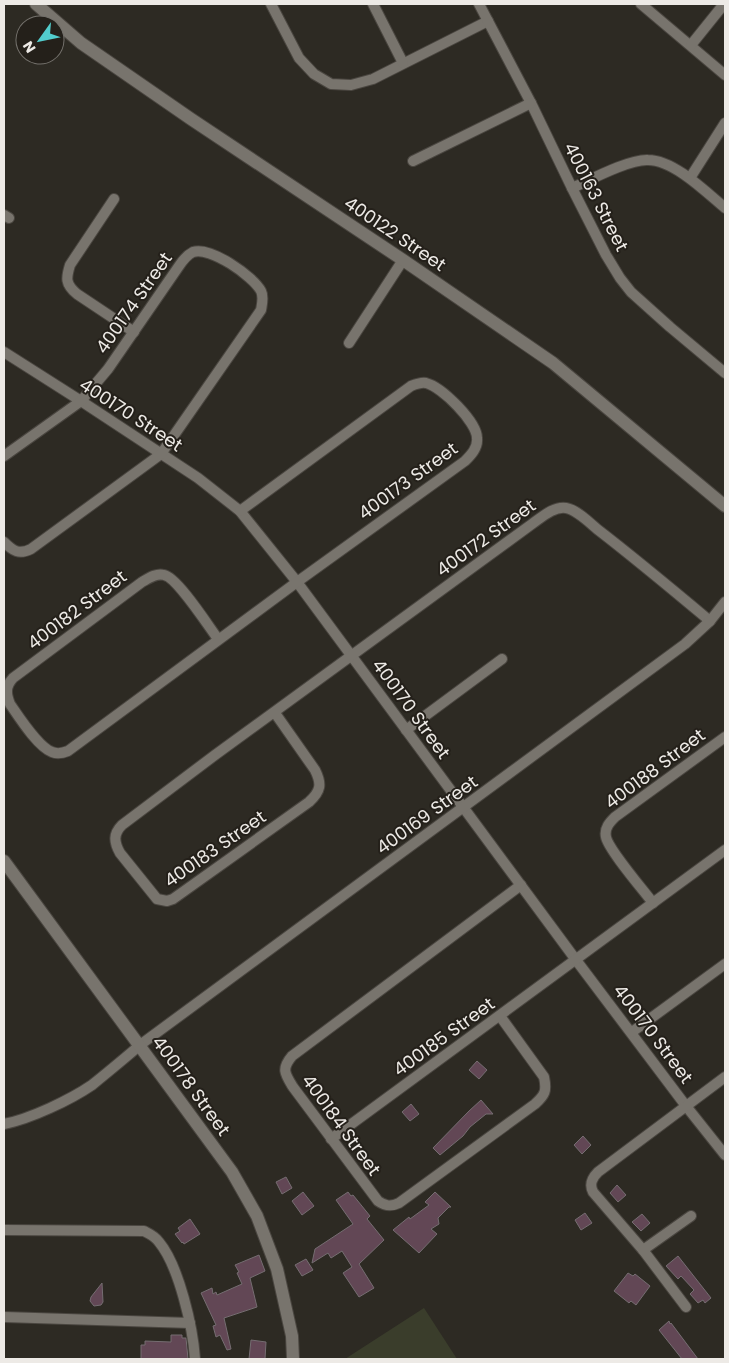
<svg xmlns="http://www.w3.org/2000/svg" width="729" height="1363" viewBox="0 0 729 1363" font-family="Poppins,sans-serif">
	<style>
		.green { fill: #3a3d2b }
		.building { fill: #624755; stroke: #756d71 }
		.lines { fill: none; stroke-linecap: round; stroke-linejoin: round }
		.minor-casing { stroke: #4a4640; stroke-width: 12 }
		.tertiary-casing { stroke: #4a4640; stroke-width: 14 }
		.minor { stroke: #78746d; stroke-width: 10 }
		.tertiary { stroke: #78746d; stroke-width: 12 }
		.labels { text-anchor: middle; stroke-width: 4; stroke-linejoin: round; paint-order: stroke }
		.street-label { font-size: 18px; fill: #edeae6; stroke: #24201a }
	</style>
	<rect width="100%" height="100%" fill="#2d2a23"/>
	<polygon class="green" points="424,1308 457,1359 345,1359"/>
	<g class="building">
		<polygon points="477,1061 487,1070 479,1079 469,1070"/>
		<polygon points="481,1100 493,1114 486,1114 470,1127 463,1136 440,1155 433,1148 469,1111"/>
		<polygon points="411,1104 419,1114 410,1121 402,1112"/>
		<polygon points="583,1136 591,1145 582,1154 574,1145"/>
		<polygon points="286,1177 292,1188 282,1194 276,1182"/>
		<polygon points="617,1185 626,1195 618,1202 610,1193"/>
		<polygon points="303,1192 314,1206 302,1215 292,1201"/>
		<polygon points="348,1192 351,1196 353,1195 370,1216 367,1219 384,1240 359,1264 374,1288 359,1297 343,1273 352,1267 342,1251 331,1258 328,1253 312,1263 315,1249 353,1224 336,1200"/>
		<polygon points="435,1192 451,1207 449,1207 438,1218 439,1224 431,1229 437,1234 419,1253 393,1230 409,1217 410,1219 429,1205 425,1202"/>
		<polygon points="585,1213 592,1223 581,1230 575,1220"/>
		<polygon points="642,1214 650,1223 641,1231 632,1222"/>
		<polygon points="190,1219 200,1234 184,1244 183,1242 182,1243 175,1234 180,1231 178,1228"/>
		<polygon points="259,1255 265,1271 250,1278 257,1307 224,1318 231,1349 227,1350 220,1335 216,1337 213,1326 216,1325 201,1293 212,1288 213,1294 216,1292 217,1295 242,1284 237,1273 239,1272 235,1265"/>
		<polygon points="678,1256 711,1298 705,1303 703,1300 698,1303 690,1294 694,1290 681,1276 678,1279 666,1266"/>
		<polygon points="306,1259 313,1270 302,1276 295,1265"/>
		<polygon points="628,1273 633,1276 635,1274 650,1286 636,1305 631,1301 629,1303 614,1291"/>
		<polygon points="102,1283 103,1302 101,1305 94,1306 90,1301 91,1297"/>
		<polygon points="669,1321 670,1324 671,1323 698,1359 682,1359 659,1330"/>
		<polygon points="171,1335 182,1335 182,1338 186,1338 188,1359 141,1359 141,1345 145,1345 145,1341 171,1342"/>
		<polygon points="251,1340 266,1342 265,1359 249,1359"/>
	</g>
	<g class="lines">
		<g class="minor-casing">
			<g id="minor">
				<polyline points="271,4 299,58 314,74 331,84 351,85 373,79 488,21"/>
				<polyline points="373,4 403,63"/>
				<polyline points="479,4 531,103 572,188 606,255 620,278 631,292 670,327 725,373"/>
				<polyline points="641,4 725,75"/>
				<polyline points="691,45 724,4"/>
				<polyline points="413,161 531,103"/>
				<polyline points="690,178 725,123"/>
				<path d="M572 188C590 180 629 159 648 160 674 160 706 192 725 208"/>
				<path d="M114 199 70 265C66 278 65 284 77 294L134 332"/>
				<polyline points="4,215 9,218"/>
				<polyline points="349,343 403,260"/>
				<polyline points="4,352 81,401 198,478 240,511 297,582 576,960 686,1106 725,1155"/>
				<path d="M4 456 81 401 108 369 179 266C183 260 187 255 193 252 210 246 253 276 261 291 264 297 262 304 261 310L161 454 31 549C19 555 13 551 4 542"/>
				<path d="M218 639C209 627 177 577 164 575 156 573 149 578 142 582L13 678C5 687 6 694 10 704 19 717 38 747 52 752 57 754 63 753 68 751L297 582 465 461C471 455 478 448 477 438 477 422 442 387 426 383 421 382 416 384 411 386L240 511"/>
				<path d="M275 713 315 770C322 784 321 791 309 802L173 899 167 901 157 899 120 853C114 842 113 834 122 825L215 755 532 524C542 517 554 506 566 508 577 510 589 522 597 529 636 559 673 590 710 621"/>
				<polyline points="406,730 502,659"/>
				<path d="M653 903C644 891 608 849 606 837 604 828 610 822 615 817L725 737"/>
				<path d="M500 1016 544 1077C547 1091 545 1095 535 1104L399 1203C391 1207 385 1206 378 1201L293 1087C285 1074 281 1069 292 1056L521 885"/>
				<polyline points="632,1032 725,964"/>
				<path d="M4 1124C30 1119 70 1100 92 1085 108 1072 124 1059 140 1045L685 644 710 621 725 602"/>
				<polyline points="331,1139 725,850"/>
				<path d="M4 1230 144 1231C150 1234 155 1236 159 1242 179 1266 193 1328 195 1359"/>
				<path d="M643 1250 593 1192C589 1184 592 1178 598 1172L725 1077"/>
				<polyline points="686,1307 643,1250 691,1216"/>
				<polyline points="4,1317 190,1323"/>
			</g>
		</g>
		<g class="tertiary-casing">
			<g id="tertiary">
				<polyline points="36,4 81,43 191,119 403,260 553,363 725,506"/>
				<polyline points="4,861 232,1172 257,1216 277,1269 292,1336 293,1359"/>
			</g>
		</g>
		<use href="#minor" class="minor"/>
		<use href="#tertiary" class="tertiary"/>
	</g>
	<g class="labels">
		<g class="street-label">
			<text transform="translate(596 197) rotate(63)" y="6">400163 Street</text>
			<text transform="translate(395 234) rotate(34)" y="6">400122 Street</text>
			<text transform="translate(134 303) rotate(-55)" y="6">400174 Street</text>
			<text transform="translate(131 415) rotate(33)" y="6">400170 Street</text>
			<text transform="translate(408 481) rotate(-36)" y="6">400173 Street</text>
			<text transform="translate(486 538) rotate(-36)" y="6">400172 Street</text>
			<text transform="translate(77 610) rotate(-37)" y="6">400182 Street</text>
			<text transform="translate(411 709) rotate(54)" y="6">400170 Street</text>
			<text transform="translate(655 769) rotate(-37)" y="6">400188 Street</text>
			<text transform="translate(427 815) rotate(-36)" y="6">400169 Street</text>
			<text transform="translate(215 849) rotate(-35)" y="6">400183 Street</text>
			<text transform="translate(653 1034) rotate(53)" y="6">400170 Street</text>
			<text transform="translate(444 1037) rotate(-36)" y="6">400185 Street</text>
			<text transform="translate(191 1086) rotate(54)" y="6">400178 Street</text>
			<text transform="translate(341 1125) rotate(54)" y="6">400184 Street</text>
		</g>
	</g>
	<rect width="729" height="1363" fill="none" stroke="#edeae6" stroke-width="10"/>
	<g transform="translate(40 40) rotate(237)"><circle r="24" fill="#24201a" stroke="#74716c"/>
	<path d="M0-4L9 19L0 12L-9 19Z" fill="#52cdcd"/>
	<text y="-8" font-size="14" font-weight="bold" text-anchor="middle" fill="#edeae6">N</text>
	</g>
</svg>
